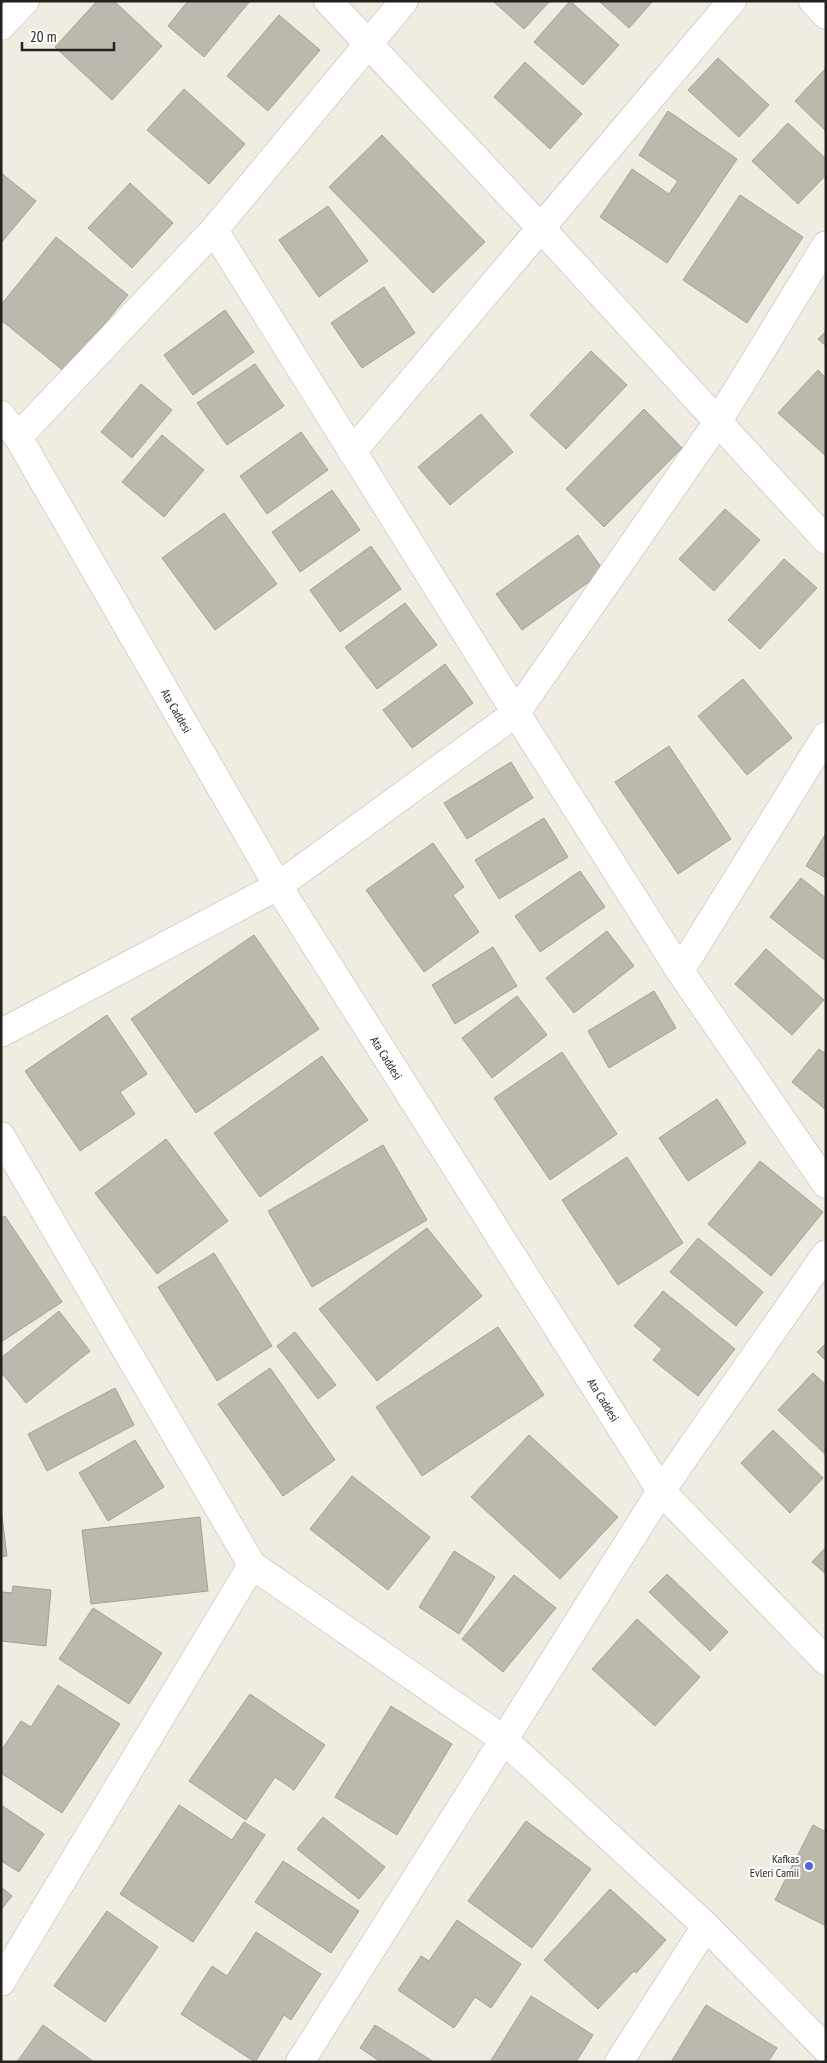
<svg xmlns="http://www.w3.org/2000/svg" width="827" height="2063" viewBox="0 0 827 2063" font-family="'PT Sans Narrow',sans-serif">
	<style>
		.building { fill: #bcb8ad; stroke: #a4a196 }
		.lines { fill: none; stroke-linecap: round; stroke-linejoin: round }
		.minor-casing { stroke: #b8b4a9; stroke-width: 29 }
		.minor { stroke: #fff; stroke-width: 28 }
		.poi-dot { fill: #4f68dd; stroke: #fff; stroke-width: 2 }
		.labels { text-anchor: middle; stroke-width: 4; stroke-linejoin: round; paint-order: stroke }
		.street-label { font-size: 12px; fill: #22211d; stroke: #fff }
		.poi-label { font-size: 12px; fill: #22211d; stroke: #fff; text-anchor: end }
	</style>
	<rect width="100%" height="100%" fill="#f0ece1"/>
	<g class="building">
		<polygon points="97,1 114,1 162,46 112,100 55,47"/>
		<polygon points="188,1 250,1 204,57 168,26"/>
		<polygon points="493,1 550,1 524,29"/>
		<polygon points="570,1 619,45 583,85 534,42"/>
		<polygon points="599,1 653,1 629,28"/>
		<polygon points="279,15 320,50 268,111 227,76"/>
		<polygon points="718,58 769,105 739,137 688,90"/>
		<polygon points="525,62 582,114 550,149 494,97"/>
		<polygon points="825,69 826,69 826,131 795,101"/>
		<polygon points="184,89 245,144 209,184 147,130"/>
		<polygon points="668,111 737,159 667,263 600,217 632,169 669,194 678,181 639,155"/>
		<polygon points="788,123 826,159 826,175 798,204 752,161"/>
		<polygon points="382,135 485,242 433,293 329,187"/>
		<polygon points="1,173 36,201 1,243"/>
		<polygon points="130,183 173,223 132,268 88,228"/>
		<polygon points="740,195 803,237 747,323 683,280"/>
		<polygon points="328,206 368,261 319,297 279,240"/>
		<polygon points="56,237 128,295 65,372 1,320 1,305"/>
		<polygon points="384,287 415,333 362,368 331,323"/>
		<polygon points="225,310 254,352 193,395 164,355"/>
		<polygon points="826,331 826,346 818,339"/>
		<polygon points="591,351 627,385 566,449 530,415"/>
		<polygon points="255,364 284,406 227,445 197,403"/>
		<polygon points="818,370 826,378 826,456 778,413"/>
		<polygon points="141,384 172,410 132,458 101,432"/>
		<polygon points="644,409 682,448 604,527 566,489"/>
		<polygon points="481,414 513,452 450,505 418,467"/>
		<polygon points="301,432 328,470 267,514 240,476"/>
		<polygon points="162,435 204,470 164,517 122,482"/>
		<polygon points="332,490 360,530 300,572 272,532"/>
		<polygon points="725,509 760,540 714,591 679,559"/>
		<polygon points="224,513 277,584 215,630 162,558"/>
		<polygon points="578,535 604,571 522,630 496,594"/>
		<polygon points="371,546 401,589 340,632 310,590"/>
		<polygon points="784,559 817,588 760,649 728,620"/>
		<polygon points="405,603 437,645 377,689 345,647"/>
		<polygon points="445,664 473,703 412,748 383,710"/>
		<polygon points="743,679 792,738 747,775 698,716"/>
		<polygon points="669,746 731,839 678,874 615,782"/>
		<polygon points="511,762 533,798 467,839 444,803"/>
		<polygon points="544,818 568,857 499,899 475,860"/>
		<polygon points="826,833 826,878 806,866"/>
		<polygon points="433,843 464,887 453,895 479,932 424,972 366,890"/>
		<polygon points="580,871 605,907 540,952 515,916"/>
		<polygon points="801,878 826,898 826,961 770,917"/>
		<polygon points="607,931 634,966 574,1013 546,978"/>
		<polygon points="254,935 319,1029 196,1113 131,1019"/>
		<polygon points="493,947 517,986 455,1024 432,985"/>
		<polygon points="766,949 824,1000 792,1035 735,984"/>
		<polygon points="654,991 676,1028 609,1068 588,1031"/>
		<polygon points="517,996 547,1035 492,1078 462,1038"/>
		<polygon points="107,1015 147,1074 120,1092 135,1114 80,1151 25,1071"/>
		<polygon points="819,1049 826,1054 826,1110 792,1082"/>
		<polygon points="562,1052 617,1134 550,1180 494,1098"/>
		<polygon points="322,1056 368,1120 260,1197 214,1133"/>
		<polygon points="717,1099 746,1143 688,1181 659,1138"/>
		<polygon points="166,1139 228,1221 157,1274 95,1193"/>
		<polygon points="383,1145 427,1220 312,1287 268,1211"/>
		<polygon points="627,1157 683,1243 618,1285 562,1200"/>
		<polygon points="760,1161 823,1212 771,1276 708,1224"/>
		<polygon points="5,1216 62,1302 1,1342 1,1218"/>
		<polygon points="427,1228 482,1296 377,1381 319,1309"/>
		<polygon points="698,1238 763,1292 736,1326 670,1272"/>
		<polygon points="214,1253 272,1346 217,1381 158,1287"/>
		<polygon points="663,1291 735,1349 698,1396 653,1360 662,1349 634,1326"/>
		<polygon points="59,1311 90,1351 26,1403 1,1372 1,1358"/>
		<polygon points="498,1327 544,1395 422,1476 376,1407"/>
		<polygon points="295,1332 336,1385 318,1399 277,1346"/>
		<polygon points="826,1343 826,1361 817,1352"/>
		<polygon points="270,1368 335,1460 283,1496 218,1404"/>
		<polygon points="813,1373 826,1385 826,1455 778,1410"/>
		<polygon points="115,1388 134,1425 47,1471 28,1434"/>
		<polygon points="773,1430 823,1478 790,1513 741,1463"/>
		<polygon points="529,1435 618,1517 560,1579 471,1497"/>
		<polygon points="135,1440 164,1487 108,1521 79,1473"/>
		<polygon points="352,1476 430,1537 388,1590 310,1529"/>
		<polygon points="1,1508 7,1556 1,1557"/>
		<polygon points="200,1517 208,1591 91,1604 82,1530"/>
		<polygon points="826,1547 826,1574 812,1562"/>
		<polygon points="454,1551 495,1577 459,1634 419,1607"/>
		<polygon points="667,1574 728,1632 710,1651 649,1592"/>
		<polygon points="514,1575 556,1608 503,1672 462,1639"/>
		<polygon points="13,1586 51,1590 46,1646 1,1641 1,1592 12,1593"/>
		<polygon points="93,1608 162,1653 129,1704 59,1659"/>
		<polygon points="637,1619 700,1677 655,1726 592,1669"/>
		<polygon points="58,1685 120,1724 62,1813 1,1773 1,1751 21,1721 31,1727"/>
		<polygon points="250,1694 325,1745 294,1790 275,1777 246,1820 189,1781"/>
		<polygon points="391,1706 452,1744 397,1835 335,1797"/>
		<polygon points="1,1805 44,1834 19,1872 1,1861"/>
		<polygon points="179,1805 232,1840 244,1822 265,1835 193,1942 120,1894"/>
		<polygon points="323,1817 385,1867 359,1899 297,1849"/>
		<polygon points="526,1821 591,1869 532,1948 468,1901"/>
		<polygon points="813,1825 826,1832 826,1926 775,1900"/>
		<polygon points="283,1861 359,1911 331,1953 255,1902"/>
		<polygon points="1,1887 12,1896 1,1910"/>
		<polygon points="610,1889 666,1940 636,1973 634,1971 598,2009 544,1960"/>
		<polygon points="107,1911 158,1947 105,2022 54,1986"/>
		<polygon points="457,1920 521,1964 491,2008 475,1997 454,2028 398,1990 421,1956 429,1961"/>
		<polygon points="256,1932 321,1974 291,2020 284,2015 255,2062 181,2014 212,1966 227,1976"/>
		<polygon points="531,1996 593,2035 576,2062 490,2062"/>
		<polygon points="706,2005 777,2048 768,2062 671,2062"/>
		<polygon points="43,2025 94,2062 17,2062"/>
		<polygon points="375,2025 434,2062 381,2062 360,2048"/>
	</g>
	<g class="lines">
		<g class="minor-casing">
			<g id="minor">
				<polyline points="328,1 540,227 826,540"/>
				<polyline points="813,1 826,15"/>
				<polyline points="1,26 25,1"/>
				<polyline points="214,230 516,713 680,971 826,1184"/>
				<polyline points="1,415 18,437 278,886 661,1491 826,1661"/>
				<polyline points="18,437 214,230 404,1"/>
				<polyline points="352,452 732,1"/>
				<polyline points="680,971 826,736"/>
				<polyline points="1,1033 278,886 516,713 717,423 826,245"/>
				<polyline points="1,1136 252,1565 1,1982"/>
				<polyline points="252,1565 503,1739 706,1926 826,2049"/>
				<polyline points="300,2062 661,1491 826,1254"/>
				<polyline points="619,2062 706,1926"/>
			</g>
		</g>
		<use href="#minor" class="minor"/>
	</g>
	<circle class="poi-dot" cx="809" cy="1866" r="5"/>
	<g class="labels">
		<g class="street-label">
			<text transform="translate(176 711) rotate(60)" y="4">Ata Caddesi</text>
			<text transform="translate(386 1058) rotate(58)" y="4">Ata Caddesi</text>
			<text transform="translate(603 1400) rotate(58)" y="4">Ata Caddesi</text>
		</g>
		<g class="poi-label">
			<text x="799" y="1863">Kafkas<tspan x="799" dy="14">Evleri Camii</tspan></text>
		</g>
	</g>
	<rect width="827" height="2063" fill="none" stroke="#22211d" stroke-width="5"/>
	<path d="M22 42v8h92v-8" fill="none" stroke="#22211d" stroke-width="2.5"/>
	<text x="30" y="42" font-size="15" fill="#22211d" stroke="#ffffff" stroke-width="4" paint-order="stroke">20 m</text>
</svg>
